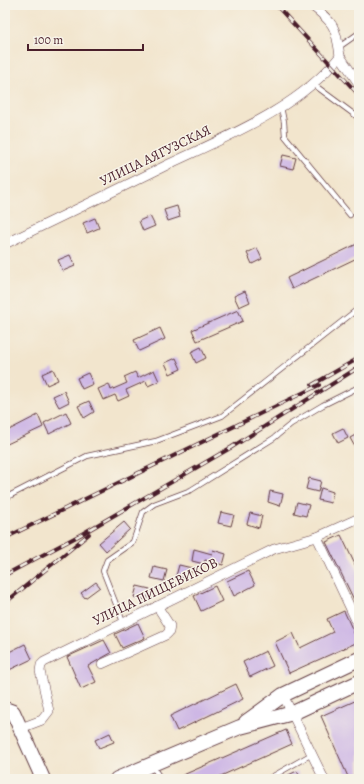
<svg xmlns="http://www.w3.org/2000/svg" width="364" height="784" viewBox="0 0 364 784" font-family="Alegreya,serif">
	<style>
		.building { fill: #ceb7e5 }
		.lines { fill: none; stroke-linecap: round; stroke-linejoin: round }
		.service-casing { stroke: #633d43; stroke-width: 6 }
		.minor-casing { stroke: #633d43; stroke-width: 10 }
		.trunk-casing { stroke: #633d43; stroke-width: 16 }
		.service { stroke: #fff; stroke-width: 4.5 }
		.minor { stroke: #fff; stroke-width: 9 }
		.trunk { stroke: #fff; stroke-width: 14 }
		.rail-casing { stroke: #4a1f2b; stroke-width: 4 }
		.rail { stroke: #f7f3e8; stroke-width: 2.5; stroke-dasharray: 8; stroke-linecap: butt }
		.labels { text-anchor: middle; stroke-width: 3; stroke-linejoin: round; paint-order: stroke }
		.street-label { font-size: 14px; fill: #4a1f2b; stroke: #f7f3e8 }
	</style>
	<rect width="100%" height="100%" fill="#f7f3e8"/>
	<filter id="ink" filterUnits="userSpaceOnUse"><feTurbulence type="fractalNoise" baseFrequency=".025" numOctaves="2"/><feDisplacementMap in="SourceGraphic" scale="8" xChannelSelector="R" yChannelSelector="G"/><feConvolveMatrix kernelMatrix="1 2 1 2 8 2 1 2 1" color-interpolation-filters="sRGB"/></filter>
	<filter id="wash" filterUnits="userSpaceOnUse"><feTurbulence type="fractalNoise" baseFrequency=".012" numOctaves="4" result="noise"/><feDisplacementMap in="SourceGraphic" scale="16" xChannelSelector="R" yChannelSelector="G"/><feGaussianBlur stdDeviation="0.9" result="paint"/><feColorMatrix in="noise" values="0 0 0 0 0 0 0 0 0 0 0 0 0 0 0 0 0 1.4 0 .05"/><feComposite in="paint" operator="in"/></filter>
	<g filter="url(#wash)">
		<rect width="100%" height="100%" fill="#f2e5cd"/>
		<g id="blocks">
			<g class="building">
				<polygon points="283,155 296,158 293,169 280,166"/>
				<polygon points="177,206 180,217 168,221 164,210"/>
				<polygon points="150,216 155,226 143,231 139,221"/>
				<polygon points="95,218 99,228 87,233 83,223"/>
				<polygon points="359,243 359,257 292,289 287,278"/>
				<polygon points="257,248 262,259 252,264 247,253"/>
				<polygon points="70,255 75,266 63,271 58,260"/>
				<polygon points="245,291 250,302 239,307 234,296"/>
				<polygon points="238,310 243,321 197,341 192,330"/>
				<polygon points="160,328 165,339 139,351 134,340"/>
				<polygon points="201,347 206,358 196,363 191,352"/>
				<polygon points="176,358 181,369 170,374 165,363"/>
				<polygon points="53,369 58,380 47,385 42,374"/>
				<polygon points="154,370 159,381 148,386 146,381 126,390 129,396 118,401 115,395 103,400 98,389 109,384 111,390 127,383 124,377 135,372 138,378"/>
				<polygon points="88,373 93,384 82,389 77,378"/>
				<polygon points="64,391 69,402 59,407 53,396"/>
				<polygon points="89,401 94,412 84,418 78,406"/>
				<polygon points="66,412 71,423 49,434 44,423"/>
				<polygon points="38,415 43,427 5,445 5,432"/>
				<polygon points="343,428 348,438 338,443 333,433"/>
				<polygon points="359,433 359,445 355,447 350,438"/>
				<polygon points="309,478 321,481 318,492 306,489"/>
				<polygon points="321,488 333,492 331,503 318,500"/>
				<polygon points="270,491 283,494 280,506 268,502"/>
				<polygon points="297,502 309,505 306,516 294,513"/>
				<polygon points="221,512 234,515 231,526 218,523"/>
				<polygon points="250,513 262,516 259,528 247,524"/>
				<polygon points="124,522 130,529 106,551 99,543"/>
				<polygon points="341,535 359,573 359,610 326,542"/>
				<polygon points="194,549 212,554 213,550 226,554 223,565 205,560 204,564 192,561"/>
				<polygon points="179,565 192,568 189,579 176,576"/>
				<polygon points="154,567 167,570 164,581 151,578"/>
				<polygon points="248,571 255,585 234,596 227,581"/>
				<polygon points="96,582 100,587 85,598 81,593"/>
				<polygon points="137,586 150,589 147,600 134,597"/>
				<polygon points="215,586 222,601 201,611 194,596"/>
				<polygon points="344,611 358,642 289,673 275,642 293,633 300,648 333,632 327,619"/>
				<polygon points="138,623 145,638 122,648 115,634"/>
				<polygon points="104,640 111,653 88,666 96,682 81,689 67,657"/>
				<polygon points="25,644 32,659 5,672 5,654"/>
				<polygon points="266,651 273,666 250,677 243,662"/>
				<polygon points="236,684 243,699 177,731 170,716"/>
				<polygon points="357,700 359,705 359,779 349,779 321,716"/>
				<polygon points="286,730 292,744 214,779 174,779"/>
				<polygon points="110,733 114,742 99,748 95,740"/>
				<polygon points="297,771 301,779 280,779"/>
			</g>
		</g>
	</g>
	<g filter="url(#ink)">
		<use href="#blocks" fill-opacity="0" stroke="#633d43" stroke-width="1"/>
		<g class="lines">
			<g class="service-casing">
				<g id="service">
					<polyline points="339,47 359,33"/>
					<polyline points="313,84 359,118"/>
					<polyline points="281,107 284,122 285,136 350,215"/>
					<polyline points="5,498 87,456 156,441 222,416 359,308"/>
					<polyline points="123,622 103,571 107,560 133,542 143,512 154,504 191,490 274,438 291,424 323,405 359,387"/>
					<polyline points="152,766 161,779"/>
					<polyline points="268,779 312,754"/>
				</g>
			</g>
			<g class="minor-casing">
				<g id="minor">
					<polyline points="340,56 359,84"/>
					<path d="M5 244C60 217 115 191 169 164 228 136 299 108 340 56 336 26 334 23 311 5"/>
					<polyline points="317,537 356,620"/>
					<polyline points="102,664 166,635 169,632 170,626 157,606"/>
					<polyline points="283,695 324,779"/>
					<polyline points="21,728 42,720 49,711 40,671 41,665 44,662 274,549 317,537 359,518"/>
				</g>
			</g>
			<g class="trunk-casing">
				<g id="trunk">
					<polyline points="5,709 13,712 43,779"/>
					<polyline points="246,722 283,695 359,659"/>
					<polyline points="117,779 240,727 293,713 359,682"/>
				</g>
			</g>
			<use href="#service" class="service"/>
			<use href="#minor" class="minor"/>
			<use href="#trunk" class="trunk"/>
			<g class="rail-casing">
				<g id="rail">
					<polyline points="276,5 359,95"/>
					<polyline points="312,385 359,358"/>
					<polyline points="5,538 319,385"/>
					<polyline points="5,575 80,535 232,447 359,367"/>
					<polyline points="5,603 89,534"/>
				</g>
			</g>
			<use href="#rail" class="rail"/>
		</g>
	</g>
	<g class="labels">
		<g class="street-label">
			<text transform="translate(155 155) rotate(-26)" y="5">УЛИЦА АЯГУЗСКАЯ</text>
			<text transform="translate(155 591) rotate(-26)" y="5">УЛИЦА ПИЩЕВИКОВ</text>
		</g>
	</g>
	<rect width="364" height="784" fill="none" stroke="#f7f3e8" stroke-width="20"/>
	<path d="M28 44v6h115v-6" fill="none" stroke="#4a1f2b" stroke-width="2"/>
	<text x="34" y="44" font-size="12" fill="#4a1f2b" stroke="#f7f3e8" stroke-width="3" paint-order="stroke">100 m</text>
</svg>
